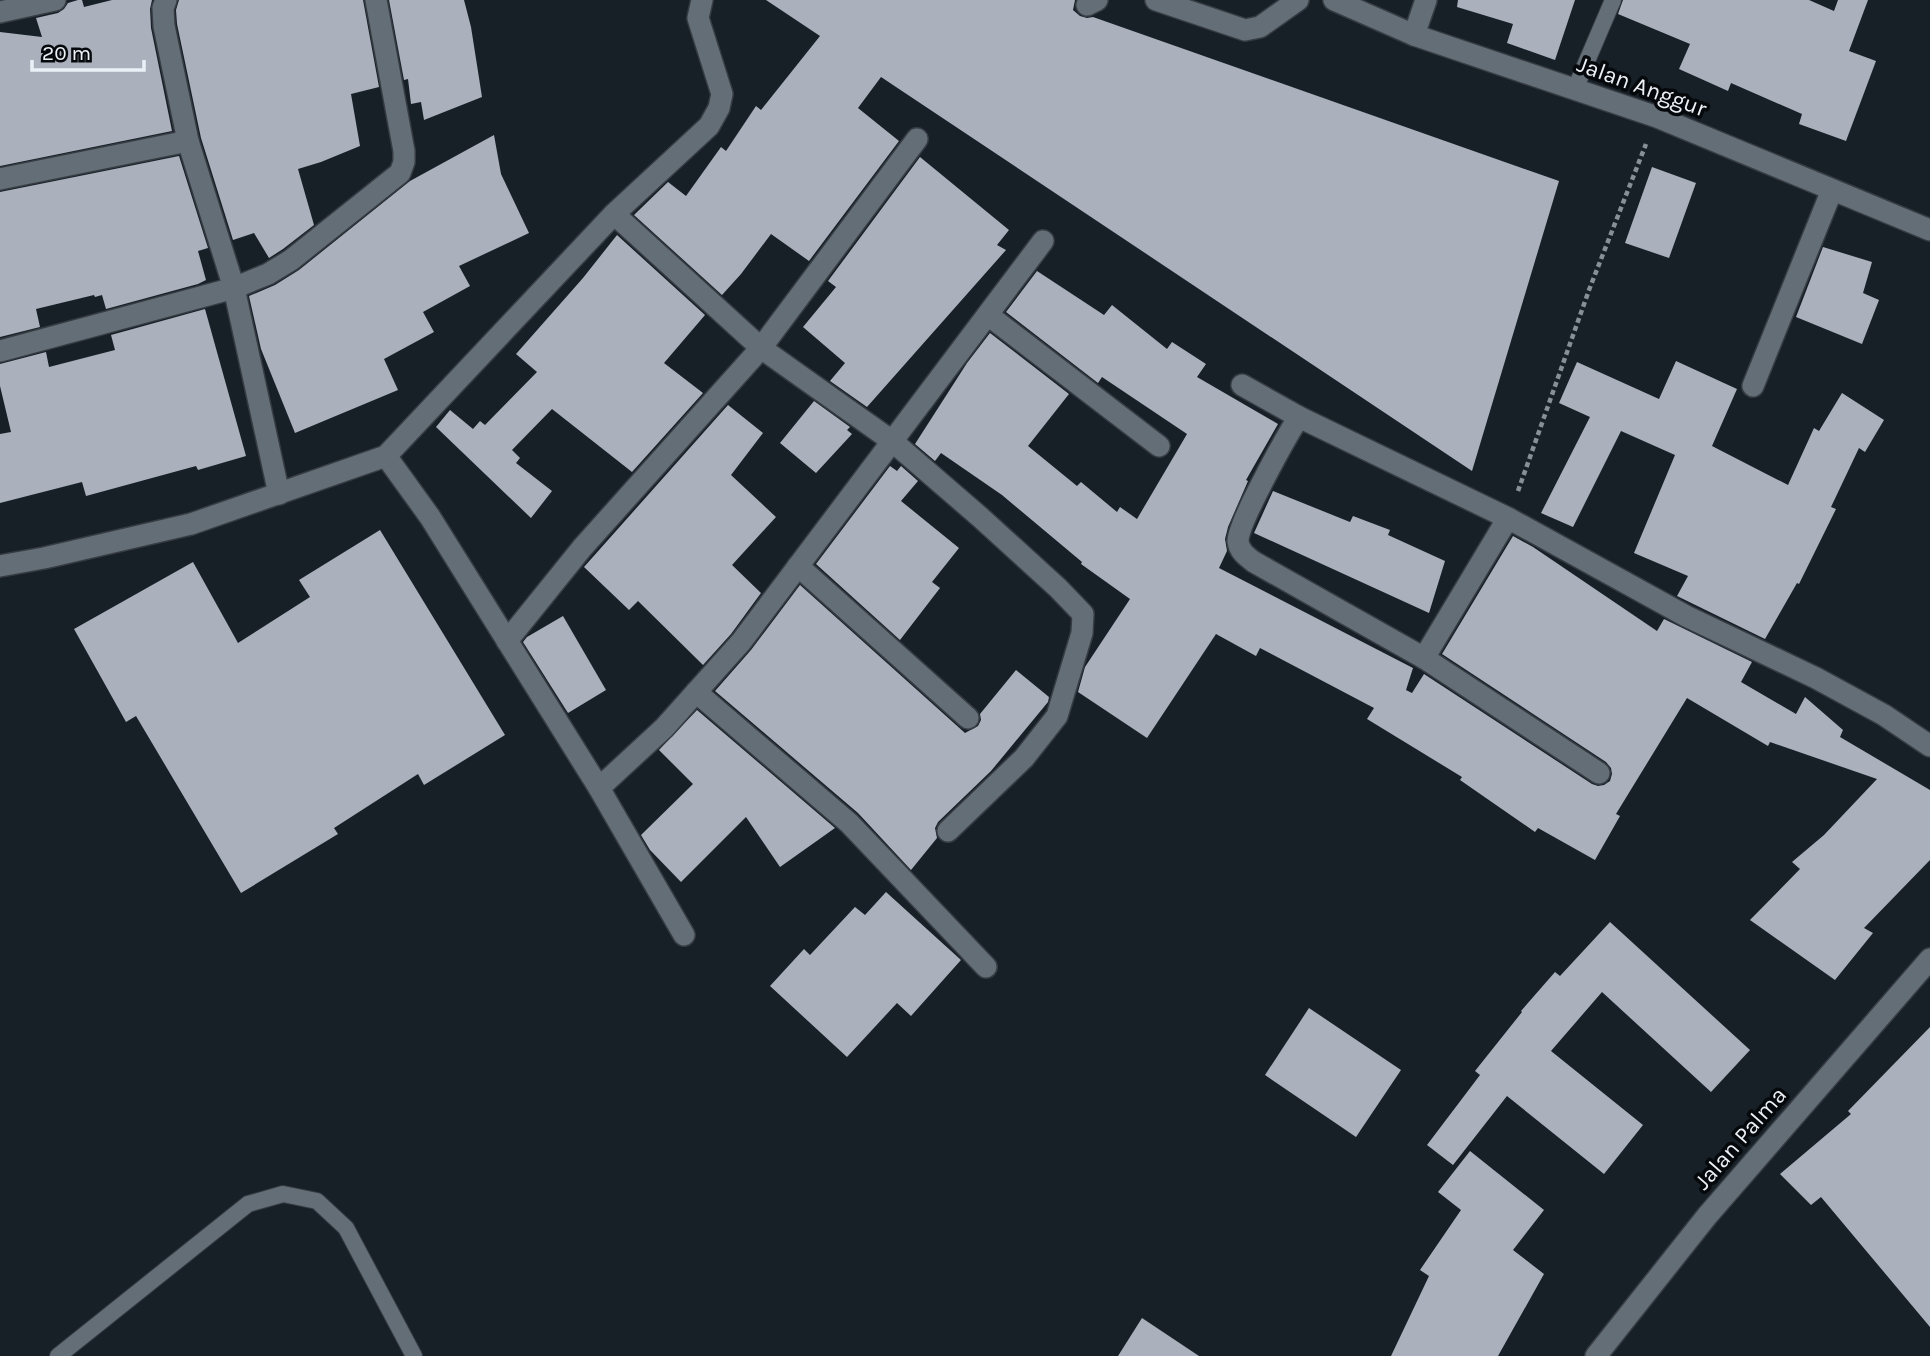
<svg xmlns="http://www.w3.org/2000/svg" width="1930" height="1356" viewBox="0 0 1930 1356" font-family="Karla,sans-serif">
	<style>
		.building { fill: #aab0bc }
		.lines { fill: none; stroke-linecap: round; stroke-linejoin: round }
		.lane-casing { stroke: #373c43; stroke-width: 18 }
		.street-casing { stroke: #373c43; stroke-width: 24 }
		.path { stroke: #889096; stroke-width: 4.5; stroke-dasharray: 5 3.5; stroke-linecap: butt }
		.lane { stroke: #646e77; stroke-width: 16 }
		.street { stroke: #646e77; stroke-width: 21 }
		.labels { text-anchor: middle; stroke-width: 7; stroke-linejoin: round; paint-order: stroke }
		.street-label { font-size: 23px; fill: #ebf1f6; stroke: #06090c }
	</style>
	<rect width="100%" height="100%" fill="#172027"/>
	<g class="building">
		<polygon points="78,0 82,0 84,7 112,0 152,0 150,9 151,28 172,131 0,166 0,32 42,37 36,18 58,13 64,9 68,3"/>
		<polygon points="179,0 363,0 379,87 351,94 360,146 321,162 298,169 314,225 283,249 269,258 254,233 233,240 201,138 177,24 176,10"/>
		<polygon points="389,0 464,0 471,27 482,97 424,120 421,102 411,104 408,79 404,80"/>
		<polygon points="766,0 1075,0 1073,10 1080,16 1087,18 1093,17 1559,181 1472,471 881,77 858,108 899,141 809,261 771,234 741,274 722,295 634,215 668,182 686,196 721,147 726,151 756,106 761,110 820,36"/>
		<polygon points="1458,0 1575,0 1555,60 1507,43 1513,24 1457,7"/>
		<polygon points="1623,0 1809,0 1834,11 1838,0 1868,0 1849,51 1876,61 1846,141 1799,124 1802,114 1731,83 1728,91 1679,69 1690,44 1618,14"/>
		<polygon points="494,135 501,174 529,233 459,266 470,286 423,312 434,332 384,359 398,390 295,433 261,349 249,296 275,285 299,270 410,181"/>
		<polygon points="179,156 208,248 198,251 206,280 198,284 106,309 102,295 95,297 94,295 36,309 40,327 0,337 0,192"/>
		<polygon points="920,157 1009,230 997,245 1006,250 867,407 830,381 845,363 803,327 836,287 828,281"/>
		<polygon points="1652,167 1696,183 1669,258 1625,243"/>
		<polygon points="617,235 705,315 664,363 703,393 632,472 552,409 512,450 520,458 516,463 552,491 531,518 436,427 450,410 473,429 480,421 485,425 537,372 516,354 583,278"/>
		<polygon points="1823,247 1872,262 1863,293 1879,300 1862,344 1796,317"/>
		<polygon points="1037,271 1104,315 1112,305 1167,349 1172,342 1206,364 1197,377 1278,424 1246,480 1248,481 1228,527 1225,539 1227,551 1219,568 1413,668 1406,690 1412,693 1424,674 1592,784 1598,786 1604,785 1610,781 1612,774 1611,768 1606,762 1442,654 1513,536 1533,547 1657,631 1664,619 1752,662 1741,682 1796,714 1805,697 1843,730 1840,737 1930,790 1930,860 1864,928 1873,933 1835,980 1750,920 1800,869 1792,862 1824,835 1877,779 1770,742 1768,746 1687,698 1616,814 1620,816 1595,860 1538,828 1535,832 1460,780 1462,777 1367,719 1374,708 1260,648 1256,656 1216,634 1147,738 1078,692 1085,667 1130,599 1081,564 1082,562 1002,495 941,453 935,461 915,444 967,363 990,333 1069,394 1028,446 1077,486 1081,482 1117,512 1120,507 1137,519 1187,434 1102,377 1098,383 1006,312"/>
		<polygon points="205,309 246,456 198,470 196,466 86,496 82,482 0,503 0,434 11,432 0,386 0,364 46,352 49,367 115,350 111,335"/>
		<polygon points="1676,361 1737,389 1712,446 1788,485 1814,428 1819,431 1842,393 1884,420 1865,452 1859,448 1831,507 1836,509 1799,584 1797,583 1765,639 1677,596 1688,576 1634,553 1675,455 1621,431 1573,527 1541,513 1590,417 1559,403 1577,362 1659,399"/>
		<polygon points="814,401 850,427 847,430 852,434 816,473 780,443"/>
		<polygon points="728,405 763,433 731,475 776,517 732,565 761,593 731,634 703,665 638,601 629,610 584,567"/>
		<polygon points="890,466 897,471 901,466 918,481 901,501 959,548 932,582 940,588 900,640 816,564"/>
		<polygon points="1273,491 1350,522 1353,516 1390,530 1388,535 1445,561 1429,613 1254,533"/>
		<polygon points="380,530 505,735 424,785 418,774 334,828 338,834 241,893 136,716 126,722 74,629 193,562 238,643 310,597 299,580"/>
		<polygon points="800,585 965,733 978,726 981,720 980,714 1016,670 1049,697 1048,702 991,771 938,822 935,828 937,838 911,870 858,813 715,691 751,650"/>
		<polygon points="563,616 606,690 568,713 523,642 527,637"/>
		<polygon points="697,710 835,828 780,867 746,817 681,882 650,850 641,835 693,784 659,750"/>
		<polygon points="886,892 961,960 911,1016 897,1003 847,1057 770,986 804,949 810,955 855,907 865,915"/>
		<polygon points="1610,922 1750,1050 1711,1092 1602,992 1551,1051 1643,1125 1604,1174 1507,1096 1453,1165 1427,1145 1480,1075 1475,1071 1522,1012 1521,1011 1555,972 1560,976"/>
		<polygon points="1309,1008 1401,1070 1356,1137 1265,1075"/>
		<polygon points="1930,1027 1930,1327 1821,1197 1811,1205 1780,1174 1851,1114 1848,1111"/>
		<polygon points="1470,1151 1544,1210 1513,1250 1544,1274 1498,1356 1391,1356 1429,1276 1420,1270 1461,1210 1438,1192"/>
		<polygon points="1142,1318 1199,1356 1118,1356"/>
	</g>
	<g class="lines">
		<g class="lane-casing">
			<g id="lane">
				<polyline points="1575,89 1613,0"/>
				<polyline points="58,1356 248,1204 283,1194 317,1201 346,1228 414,1356"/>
			</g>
		</g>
		<g class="street-casing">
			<g id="street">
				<polyline points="166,0 163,8 164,26 188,141 234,288 279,494"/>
				<polyline points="1156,0 1245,30 1260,27 1298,0"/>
				<polyline points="1334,0 1414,35 1657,117 1930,230"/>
				<polyline points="1087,5 1097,0"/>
				<polyline points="0,12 55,0"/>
				<polyline points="1414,35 1426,0"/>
				<polyline points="0,179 188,141"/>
				<polyline points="614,214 761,348 892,441 980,517 1058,588 1083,614 1082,633 1057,716 1024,758 948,831"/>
				<polyline points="988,315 1159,446"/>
				<polyline points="0,351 234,288 268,274 291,260 400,173 404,162 404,151 376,0"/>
				<polyline points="1242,385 1299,417"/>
				<polyline points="1753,386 1832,190"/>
				<polyline points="386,456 430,517 599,788 664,728 741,642 1043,241"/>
				<path d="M1508 518 1299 417C1287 435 1238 523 1238 541 1239 551 1246 556 1254 562L1424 658 1508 518 1686 616 1816 678 1884 715 1930 746"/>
				<polyline points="0,566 44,558 191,524 386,456 614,214 709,126 719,108 722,94 698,18 702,0"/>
				<polyline points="798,566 968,718"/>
				<polyline points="507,641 582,548 761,348 917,139"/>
				<polyline points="1424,658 1599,773"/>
				<polyline points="696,692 849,823 986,967"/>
				<polyline points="599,788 684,935"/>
				<polyline points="1596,1356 1707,1216 1930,959"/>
			</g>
		</g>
		<polyline class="path" points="1518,491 1589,290 1646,144"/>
		<use href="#lane" class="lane"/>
		<use href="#street" class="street"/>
	</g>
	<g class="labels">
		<g class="street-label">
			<text transform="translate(1642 86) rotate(20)" y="8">Jalan Anggur</text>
			<text transform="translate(1740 1138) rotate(-49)" y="8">Jalan Palma</text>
		</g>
	</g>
	<path d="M32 60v10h112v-10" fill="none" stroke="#ebf1f6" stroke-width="3.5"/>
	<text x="42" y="60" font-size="21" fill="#ebf1f6" stroke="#06090c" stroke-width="5" paint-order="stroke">20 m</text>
</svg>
